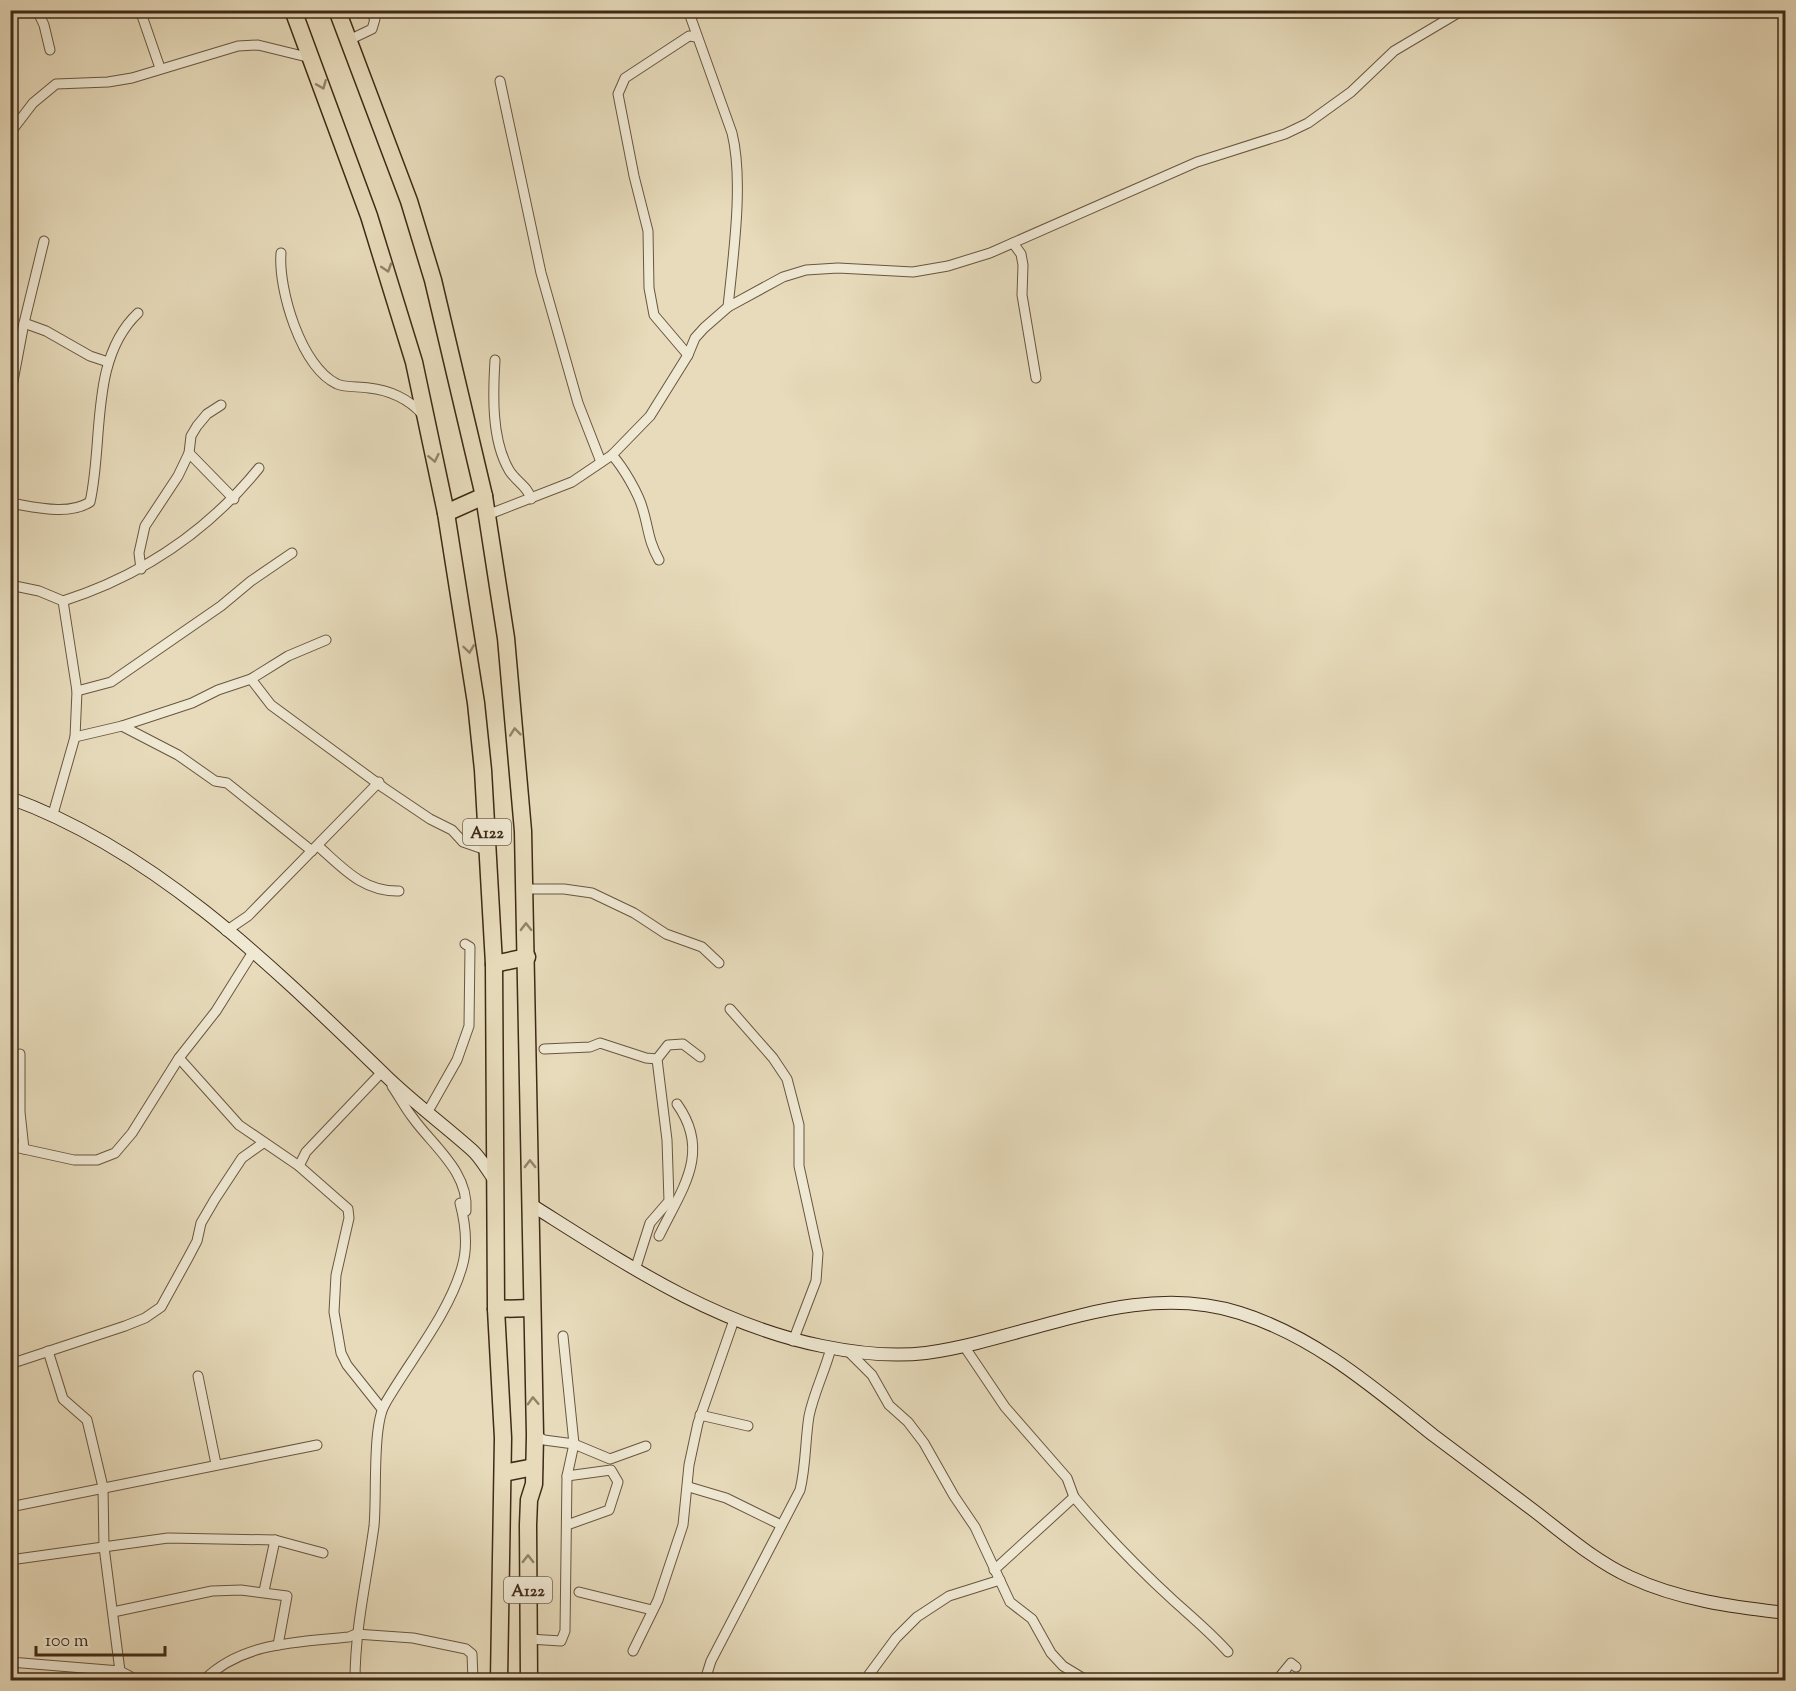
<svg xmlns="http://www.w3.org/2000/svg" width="1796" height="1691" viewBox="0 0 1796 1691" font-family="'Sorts Mill Goudy',serif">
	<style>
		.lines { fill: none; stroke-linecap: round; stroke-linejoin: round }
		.street-casing { stroke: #69563f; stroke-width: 11 }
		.secondary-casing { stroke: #3f2a16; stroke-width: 14 }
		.highway-casing { stroke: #3f2a16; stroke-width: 19 }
		.street { stroke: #efe8d3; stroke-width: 9 }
		.secondary { stroke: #efe8d3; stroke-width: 12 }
		.highway { stroke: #e7dbbb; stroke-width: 16 }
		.oneway { stroke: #938268 }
		.labels { text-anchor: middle; stroke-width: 6; stroke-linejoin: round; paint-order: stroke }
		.shield { fill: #efe8d3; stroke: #74634f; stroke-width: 1.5 }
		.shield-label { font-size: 16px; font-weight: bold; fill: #3f2a16 }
	</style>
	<rect width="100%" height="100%" fill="#e7dbbb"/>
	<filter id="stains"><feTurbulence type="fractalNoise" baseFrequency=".00333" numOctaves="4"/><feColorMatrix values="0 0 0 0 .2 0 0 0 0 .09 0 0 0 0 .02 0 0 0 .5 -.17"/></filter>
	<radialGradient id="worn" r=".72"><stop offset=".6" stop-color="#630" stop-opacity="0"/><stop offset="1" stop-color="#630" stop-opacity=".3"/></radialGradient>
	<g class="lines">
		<g class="street-casing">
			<g id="street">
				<polyline points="37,10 44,25 50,50"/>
				<polyline points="140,10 160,68"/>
				<path d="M688 10 732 133C744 181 733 257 728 307"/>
				<polyline points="1615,10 1634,10"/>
				<polyline points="349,40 372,29 375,19 369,10"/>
				<polyline points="500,81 541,273 578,403 601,462"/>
				<polyline points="10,133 33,103 56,84 108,82 132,78 238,46 258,45 311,58"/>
				<polyline points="1013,243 1021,254 1023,265 1022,295 1036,378"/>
				<path d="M281 253C278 289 301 367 337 384 347 388 359 386 369 388 389 390 409 399 422 414"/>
				<polyline points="24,323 46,331 90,356 108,362"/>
				<polyline points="688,355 654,315 649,288 648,231 634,176 618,94 625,78 689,36 696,37"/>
				<path d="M495 360C493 393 491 439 509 470 515 481 528 486 531 499"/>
				<polyline points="10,397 24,323 44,241"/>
				<polyline points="189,453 234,499"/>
				<path d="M612 455C623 467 639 494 643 510 649 530 648 540 659 560"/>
				<path d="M10 503C35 507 68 516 90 502 104 441 89 359 138 313"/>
				<polyline points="487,515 572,482 612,455 650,416 688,355 695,338 704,328 728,307 783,277 806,270 838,268 913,272 948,266 990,253 1197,162 1285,134 1308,123 1351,92 1394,51 1463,10"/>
				<polyline points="141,569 139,553 145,526 178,476 189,453 191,436 197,426 207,414 221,405"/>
				<path d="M10 585 39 591 63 601C141 576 207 532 259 468"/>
				<polyline points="251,679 271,705 384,788 430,819 452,830 463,842 489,851"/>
				<polyline points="77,691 111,682 221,606 251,581 292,553"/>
				<polyline points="122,726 178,755 215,781 227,783 312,851"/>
				<polyline points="75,737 122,726 192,703 218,690 251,679 288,656 326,640"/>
				<polyline points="53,814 75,737 77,691 63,601"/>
				<path d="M318 846C343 868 363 892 399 891"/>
				<polyline points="525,889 564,889 592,893 634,913 666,934 702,947 719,963"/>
				<polyline points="226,931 248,916 379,782"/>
				<polyline points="730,1009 773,1058 787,1079 799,1125 799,1166 818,1253 816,1281 793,1341"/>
				<polyline points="544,1049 590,1047 600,1043 646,1058 657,1059"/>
				<polyline points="20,1054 20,1112 24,1149"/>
				<path d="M179 1058 239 1125 299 1166 348 1209 349 1218 336 1275 334 1312 341 1353 347 1365 382 1409C407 1364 448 1316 462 1267 468 1247 465 1222 460 1203"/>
				<path d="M392 1086C399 1096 405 1108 413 1118 433 1146 469 1172 466 1211"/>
				<polyline points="427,1113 457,1060 469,1026 470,947 465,944"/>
				<polyline points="10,1146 74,1160 97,1160 115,1153 132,1133 179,1058 216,1011 253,952"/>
				<polyline points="299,1166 306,1152 382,1072"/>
				<path d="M659 1236C681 1190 712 1153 677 1104"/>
				<polyline points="635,1270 650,1223 669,1201 667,1140 657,1059 668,1045 683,1044 700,1057"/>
				<polyline points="964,1346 1005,1407 1067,1478 1074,1497"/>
				<polyline points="48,1351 63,1399 87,1420 103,1487 104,1547 120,1671"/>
				<polyline points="849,1352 872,1375 889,1405 908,1422 924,1443 954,1496 975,1527 1010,1602 1032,1619 1051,1653 1063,1666 1086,1680"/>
				<polyline points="10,1364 125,1326 145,1318 161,1307 188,1258 197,1241 201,1223 215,1199 242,1158 263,1143"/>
				<polyline points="198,1376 216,1464"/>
				<polyline points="700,1415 748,1426"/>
				<polyline points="535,1435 544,1440 574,1444 610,1459 646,1446"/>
				<polyline points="689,1487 726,1498 781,1525"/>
				<polyline points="10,1507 317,1445"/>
				<polyline points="567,1525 609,1510 618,1482 611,1470 567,1476"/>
				<polyline points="10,1560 168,1538 275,1540 323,1553"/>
				<path d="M994 1570 1074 1497C1105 1534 1139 1569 1174 1601 1193 1618 1211 1633 1228 1652"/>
				<polyline points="264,1591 275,1540"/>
				<polyline points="579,1592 652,1610"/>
				<polyline points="113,1612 212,1591 241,1590 287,1596 278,1645"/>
				<polyline points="529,1639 561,1641 565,1631 567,1476 574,1444 563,1336"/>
				<polyline points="633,1651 658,1600 683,1525 689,1465 698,1423 734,1320"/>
				<polyline points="10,1662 120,1671 137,1680"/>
				<path d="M204 1680C242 1642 298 1642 349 1637L356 1634 413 1638 466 1649 472 1654 473 1680"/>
				<path d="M355 1680C355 1628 367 1578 374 1526 377 1497 372 1426 385 1404"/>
				<path d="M705 1680 711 1661 800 1490C806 1466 805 1441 809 1416 814 1392 825 1371 831 1348"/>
				<polyline points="865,1680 896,1638 917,1617 949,1596 1000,1580"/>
				<polyline points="1277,1680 1291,1663 1296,1667"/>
			</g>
		</g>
		<g class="secondary-casing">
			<g id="secondary">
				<path d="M10 798C157 851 276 970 386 1076 414 1103 444 1125 472 1150 481 1158 487 1170 494 1179"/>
				<path d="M530 1204C624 1263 713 1324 822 1346 856 1353 892 1357 926 1353 1029 1339 1134 1279 1240 1313 1314 1336 1373 1387 1433 1435 1466 1460 1500 1485 1533 1510 1563 1533 1595 1561 1630 1577 1679 1600 1733 1607 1786 1613"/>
			</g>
		</g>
		<g class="highway-casing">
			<g id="highway">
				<polyline points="293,10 369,216 414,362 446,513 476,703 483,770 494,964 496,1309 503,1438 499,1680"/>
				<polyline points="337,10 409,201 433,280 484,496 506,638 523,831 535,1435 534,1484 529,1500 528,1525 529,1680"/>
				<polyline points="446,513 484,496"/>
				<polyline points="494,964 527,957"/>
				<polyline points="496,1309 531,1308"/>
				<polyline points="503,1473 534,1467"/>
			</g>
		</g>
		<use href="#street" class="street"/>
		<use href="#secondary" class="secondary"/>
		<use href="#highway" class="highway"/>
	</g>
	<defs><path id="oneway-chevron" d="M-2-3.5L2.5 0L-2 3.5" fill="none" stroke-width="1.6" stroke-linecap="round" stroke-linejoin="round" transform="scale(1.5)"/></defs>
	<g class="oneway">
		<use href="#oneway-chevron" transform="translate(322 85) rotate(68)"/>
		<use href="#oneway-chevron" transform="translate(387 268) rotate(72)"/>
		<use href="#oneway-chevron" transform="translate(434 458) rotate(78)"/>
		<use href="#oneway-chevron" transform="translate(469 649) rotate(82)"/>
		<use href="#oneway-chevron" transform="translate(515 732) rotate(-96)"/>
		<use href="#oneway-chevron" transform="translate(526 927) rotate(-91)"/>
		<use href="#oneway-chevron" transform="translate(530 1164) rotate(-91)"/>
		<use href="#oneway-chevron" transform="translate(533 1401) rotate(-92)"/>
		<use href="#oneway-chevron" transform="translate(528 1559) rotate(-90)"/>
	</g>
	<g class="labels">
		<g class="shield">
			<rect x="463" y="819" width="48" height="26" rx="4.5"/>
			<rect x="504" y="1577" width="48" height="26" rx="4.5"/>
		</g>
		<g class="shield-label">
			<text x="487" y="838">A122</text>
			<text x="528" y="1596">A122</text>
		</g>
	</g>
	<rect width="1796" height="1691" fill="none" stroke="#e7dbbb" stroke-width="36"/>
	<rect x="12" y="12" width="1772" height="1667" fill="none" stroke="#3f2a16" stroke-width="3"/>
	<rect x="18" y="18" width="1760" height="1655" fill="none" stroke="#3f2a16" stroke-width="1.5"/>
	<path d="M36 1646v9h129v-9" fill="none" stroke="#3f2a16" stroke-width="3"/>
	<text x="45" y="1646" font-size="18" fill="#3f2a16" stroke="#efe8d3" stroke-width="4.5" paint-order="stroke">100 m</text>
	<rect width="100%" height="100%" filter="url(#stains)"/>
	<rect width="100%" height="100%" fill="url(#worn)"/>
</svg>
